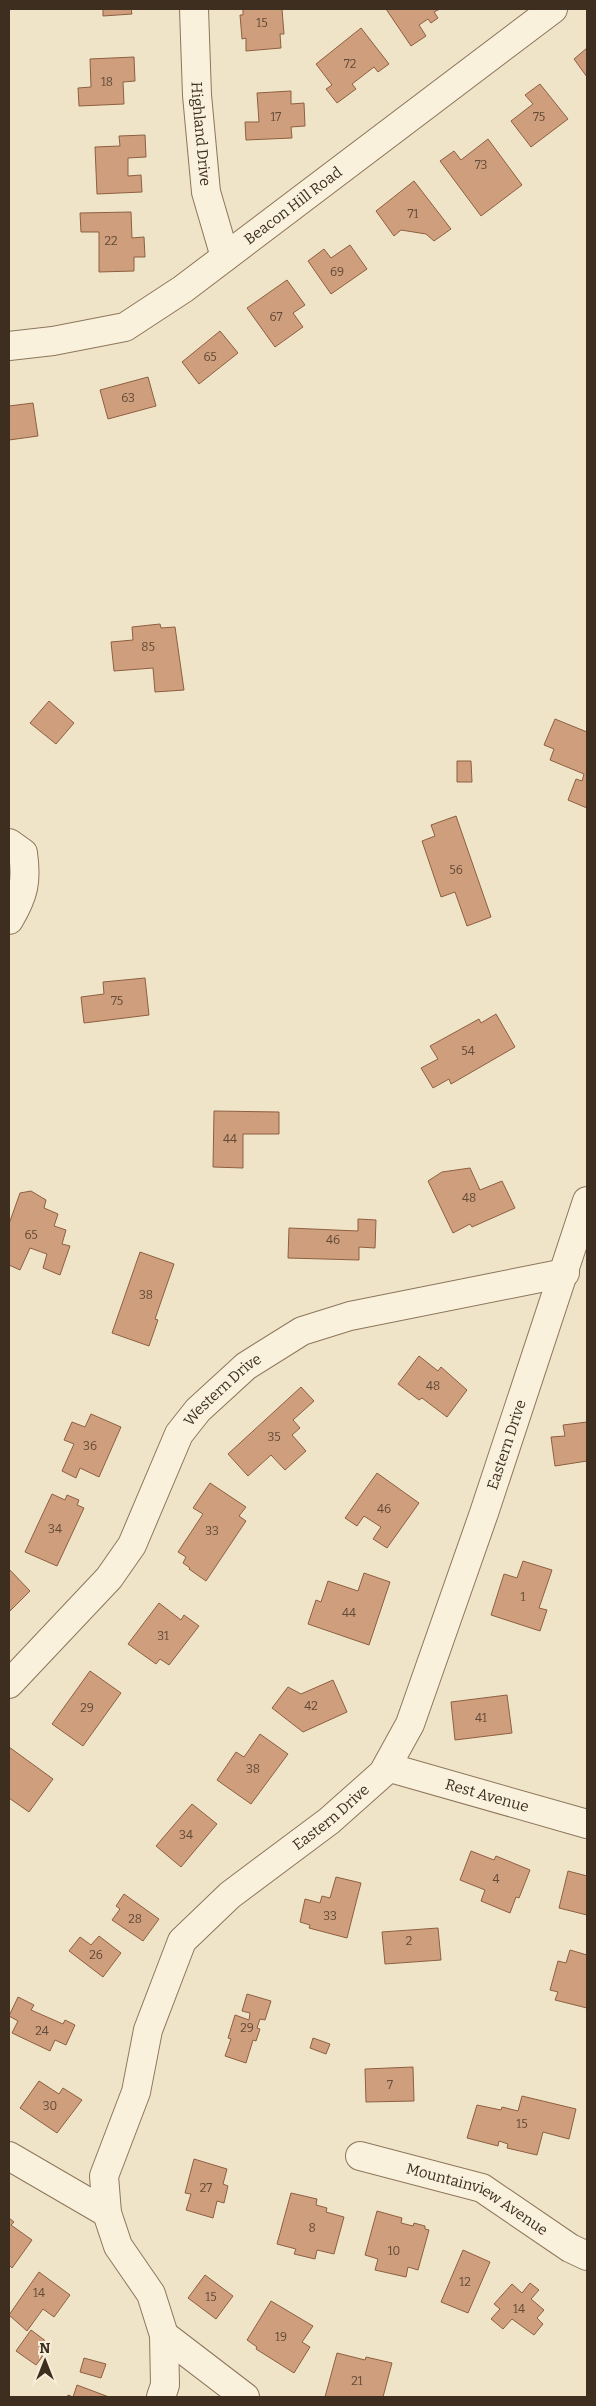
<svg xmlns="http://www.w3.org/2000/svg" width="596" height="2406" viewBox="0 0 596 2406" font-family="Bitter,serif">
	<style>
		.building { fill: #cf9f7d; stroke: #8d5f41 }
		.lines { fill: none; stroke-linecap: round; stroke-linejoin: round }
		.minor-casing { stroke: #8d765c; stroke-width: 30 }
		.minor { stroke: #faf1dc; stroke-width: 28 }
		.labels { text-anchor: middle; stroke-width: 5; stroke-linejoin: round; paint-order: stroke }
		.number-label { font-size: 12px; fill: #624a37 }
		.street-label { font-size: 15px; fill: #3d2e20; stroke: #f7eed8 }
	</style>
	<rect width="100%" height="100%" fill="#f0e4c8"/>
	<g class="building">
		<polygon points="103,9 131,9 132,14 103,16"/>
		<polygon points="243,9 282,9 284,34 280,34 281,48 246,51 246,38 242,39 240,15 243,15"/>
		<polygon points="386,9 440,9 434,12 438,18 431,23 428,19 419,25 426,36 411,46"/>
		<polygon points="361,28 389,64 378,72 374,67 352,84 356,89 337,103 326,89 332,85 316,64"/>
		<polygon points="587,48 587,77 574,59"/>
		<polygon points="134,57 135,81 123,82 124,104 79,106 78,88 91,87 90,59"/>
		<polygon points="540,84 568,119 531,147 511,121 533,104 525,95"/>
		<polygon points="291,91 291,104 304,103 305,126 291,127 292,138 246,140 245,122 259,122 257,93"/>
		<polygon points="145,135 146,157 128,158 128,176 141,175 142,192 97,194 95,147 120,146 119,136"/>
		<polygon points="488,139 522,185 481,216 440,161 454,151 461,160"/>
		<polygon points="414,181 451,229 434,241 426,234 401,230 394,236 376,211"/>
		<polygon points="131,212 132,238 144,237 145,257 134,257 134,271 99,272 99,232 81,232 80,213"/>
		<polygon points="350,245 367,269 331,294 308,261 324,249 331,258"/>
		<polygon points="287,280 305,305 293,313 303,327 275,347 247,308"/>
		<polygon points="220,331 238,353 199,384 182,362"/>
		<polygon points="148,377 156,406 108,419 100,390"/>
		<polygon points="33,403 38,436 9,440 9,406"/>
		<polygon points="160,624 161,628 175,627 184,690 155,692 153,668 114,671 111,642 133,640 132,627"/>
		<polygon points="49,701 74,723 56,744 30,723"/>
		<polygon points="555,719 587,732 587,808 568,800 576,779 582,781 584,774 550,760 554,749 544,745"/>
		<polygon points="457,761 471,761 472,782 457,782"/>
		<polygon points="456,816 491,917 467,926 455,892 441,897 422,841 435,836 431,825"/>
		<polygon points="145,978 149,1015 84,1023 81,997 104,994 103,982"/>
		<polygon points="496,1014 515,1047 451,1084 449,1079 433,1088 421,1068 438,1059 430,1046 479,1019 481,1023"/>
		<polygon points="214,1111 279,1112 279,1134 243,1134 243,1168 213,1167"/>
		<polygon points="470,1168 480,1190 502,1181 515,1208 472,1227 470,1224 453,1233 428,1181 442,1172"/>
		<polygon points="31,1191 46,1200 44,1208 58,1214 54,1226 66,1230 62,1244 70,1246 60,1275 43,1268 47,1254 30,1248 20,1270 9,1265 9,1224 20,1193"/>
		<polygon points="358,1219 376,1220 375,1248 359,1247 359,1260 288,1258 289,1228 358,1231"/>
		<polygon points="140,1252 174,1264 155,1319 158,1320 149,1346 112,1333"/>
		<polygon points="419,1356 438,1371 441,1367 467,1390 447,1417 422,1398 419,1400 398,1384"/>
		<polygon points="301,1387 314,1401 293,1420 300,1428 292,1435 306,1451 285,1470 271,1455 248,1476 228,1454"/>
		<polygon points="91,1414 121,1427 99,1477 80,1468 76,1478 62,1471 74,1444 64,1440 72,1422 85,1427"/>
		<polygon points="587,1422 587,1461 555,1466 551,1437 565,1436 563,1425"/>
		<polygon points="377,1473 419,1503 387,1548 373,1539 381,1527 364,1516 357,1526 345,1518"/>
		<polygon points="210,1483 246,1507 239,1516 246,1521 206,1581 189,1569 190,1568 183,1563 186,1557 178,1552 203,1514 193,1508"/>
		<polygon points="52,1494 65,1500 67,1495 79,1500 77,1505 84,1508 57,1566 25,1552"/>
		<polygon points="523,1561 552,1570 539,1608 547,1610 540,1631 491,1615 504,1574 517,1578"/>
		<polygon points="9,1569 30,1591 9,1612"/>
		<polygon points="364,1573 390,1582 369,1645 308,1624 316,1600 321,1602 328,1581 358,1591"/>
		<polygon points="159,1603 181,1620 184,1615 199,1626 169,1665 160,1659 156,1664 128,1644"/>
		<polygon points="90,1671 121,1693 83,1746 52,1724"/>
		<polygon points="333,1680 347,1712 303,1732 272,1708 288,1687 301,1694"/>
		<polygon points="507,1695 512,1733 455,1740 451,1702"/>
		<polygon points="260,1734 288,1754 251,1804 217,1780 236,1752 244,1757"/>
		<polygon points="9,1747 53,1779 29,1812 9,1798"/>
		<polygon points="192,1804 217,1824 181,1867 156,1846"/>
		<polygon points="471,1851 494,1860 496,1856 530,1870 519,1898 516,1897 510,1913 481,1901 485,1890 460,1880"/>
		<polygon points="568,1871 587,1876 587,1915 559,1908"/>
		<polygon points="336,1877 361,1883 347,1938 309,1928 310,1925 300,1922 305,1899 320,1903 322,1896 330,1898"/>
		<polygon points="124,1894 159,1919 143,1941 112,1920 120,1909 116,1906"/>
		<polygon points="438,1928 441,1960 385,1964 382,1932"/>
		<polygon points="99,1936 121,1953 103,1977 69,1951 80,1937 91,1945"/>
		<polygon points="570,1950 587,1955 587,2008 555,2000 558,1992 550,1990 558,1961 566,1963"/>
		<polygon points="247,1994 271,2001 265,2020 260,2019 257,2028 260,2029 256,2041 253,2040 246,2063 225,2056 231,2039 228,2038 235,2015 249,2020 250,2013 242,2011"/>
		<polygon points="18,1997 34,2005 31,2010 63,2024 65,2020 75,2025 66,2045 55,2040 50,2051 12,2033 18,2021 9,2016"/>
		<polygon points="313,2038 330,2044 326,2054 310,2048"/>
		<polygon points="413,2067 414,2101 366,2102 365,2069"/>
		<polygon points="39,2081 59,2094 63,2088 82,2100 57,2133 20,2108"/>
		<polygon points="522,2096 576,2109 569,2139 543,2132 537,2155 507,2148 508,2144 499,2141 498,2146 467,2138 477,2105 501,2110 502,2107 518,2111"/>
		<polygon points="194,2159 227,2169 223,2184 228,2186 224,2203 217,2201 213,2218 186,2210 191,2194 185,2193"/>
		<polygon points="291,2193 317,2199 316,2205 327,2208 326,2212 344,2217 334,2254 317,2250 315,2259 294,2254 296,2249 277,2244"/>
		<polygon points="377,2211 402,2218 401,2223 413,2226 414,2223 425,2226 425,2229 429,2230 418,2270 408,2267 406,2277 375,2270 378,2259 365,2255"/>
		<polygon points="9,2218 14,2222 11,2225 32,2240 12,2268 9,2265"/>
		<polygon points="463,2250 490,2262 468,2313 441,2302"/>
		<polygon points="39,2272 70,2295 54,2317 43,2309 27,2331 9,2315"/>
		<polygon points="205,2275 233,2296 216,2319 188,2298"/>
		<polygon points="530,2283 539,2290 531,2299 544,2310 537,2318 543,2324 534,2335 512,2319 503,2329 491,2319 500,2309 494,2304 512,2284 522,2293"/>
		<polygon points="271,2301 313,2326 302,2342 310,2347 294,2373 256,2349 257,2347 247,2340"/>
		<polygon points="31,2330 51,2345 36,2365 16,2351"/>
		<polygon points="337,2353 365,2360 366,2357 392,2363 383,2397 325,2397"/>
		<polygon points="84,2358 106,2364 101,2378 80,2372"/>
		<polygon points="77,2385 109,2397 67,2397 68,2395 73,2397"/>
	</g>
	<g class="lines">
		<g class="minor-casing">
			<g id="minor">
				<path id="s1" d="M194 9 197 95 206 192 225 257"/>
				<path id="s2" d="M9 346 53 341 125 327 183 289 553 9"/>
				<path d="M9 843 23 853C27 881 24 895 9 920"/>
				<path id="s3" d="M9 1684 109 1578 132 1545 179 1434 198 1410 246 1366 302 1331 350 1316 565 1273"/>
				<path id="s4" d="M387 1767 587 1824"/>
				<polyline points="9,2156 107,2213"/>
				<path id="s5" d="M360 2156 482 2188 570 2248 587 2256"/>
				<polyline points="164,2335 245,2397"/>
				<path id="s6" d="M161 2397 165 2385 164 2335 151 2294 118 2246 107 2213 104 2176 136 2092 148 2030 182 1941 230 1895 329 1821 383 1773 410 1724 484 1513 587 1201"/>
			</g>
		</g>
		<use href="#minor" class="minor"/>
	</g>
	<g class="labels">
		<g class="number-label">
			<text x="262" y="27">15</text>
			<text x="350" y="68">72</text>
			<text x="107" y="86">18</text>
			<text x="276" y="121">17</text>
			<text x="539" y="121">75</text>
			<text x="481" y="169">73</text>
			<text x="413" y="218">71</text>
			<text x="111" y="245">22</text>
			<text x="337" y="276">69</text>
			<text x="276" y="321">67</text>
			<text x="210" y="361">65</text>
			<text x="128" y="402">63</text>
			<text x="148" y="651">85</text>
			<text x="456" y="874">56</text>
			<text x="117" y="1005">75</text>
			<text x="468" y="1055">54</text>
			<text x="230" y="1143">44</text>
			<text x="469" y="1202">48</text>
			<text x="31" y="1239">65</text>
			<text x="333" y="1244">46</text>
			<text x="146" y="1299">38</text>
			<text x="433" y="1390">48</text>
			<text x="274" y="1441">35</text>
			<text x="90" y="1450">36</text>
			<text x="384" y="1513">46</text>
			<text x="55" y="1533">34</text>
			<text x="212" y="1535">33</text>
			<text x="523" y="1601">1</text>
			<text x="349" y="1617">44</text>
			<text x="163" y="1640">31</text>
			<text x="311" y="1710">42</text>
			<text x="87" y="1712">29</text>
			<text x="481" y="1722">41</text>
			<text x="253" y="1773">38</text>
			<text x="186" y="1839">34</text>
			<text x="496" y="1883">4</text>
			<text x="330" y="1920">33</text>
			<text x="135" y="1923">28</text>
			<text x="409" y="1945">2</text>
			<text x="96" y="1959">26</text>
			<text x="247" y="2032">29</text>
			<text x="42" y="2035">24</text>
			<text x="390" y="2089">7</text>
			<text x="50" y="2110">30</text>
			<text x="522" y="2128">15</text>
			<text x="206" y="2192">27</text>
			<text x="312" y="2232">8</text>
			<text x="394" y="2255">10</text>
			<text x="465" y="2286">12</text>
			<text x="39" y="2297">14</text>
			<text x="211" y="2301">15</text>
			<text x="519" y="2313">14</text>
			<text x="281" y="2341">19</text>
			<text x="357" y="2385">21</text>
		</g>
		<g class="street-label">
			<text dy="5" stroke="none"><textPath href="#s1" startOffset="125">Highland Drive</textPath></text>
			<text dy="5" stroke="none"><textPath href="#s2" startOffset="325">Beacon Hill Road</textPath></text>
			<text dy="5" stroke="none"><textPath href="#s3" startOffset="369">Western Drive</textPath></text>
			<text dy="5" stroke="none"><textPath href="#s6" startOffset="1098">Eastern Drive</textPath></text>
			<text dy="5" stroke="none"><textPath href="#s4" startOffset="104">Rest Avenue</textPath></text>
			<text dy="5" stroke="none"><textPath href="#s6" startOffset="678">Eastern Drive</textPath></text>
			<text dy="5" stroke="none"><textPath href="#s5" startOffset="126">Mountainview Avenue</textPath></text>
		</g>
	</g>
	<rect width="596" height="2406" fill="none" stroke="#3d2e20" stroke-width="20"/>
	<g transform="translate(45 2361)" stroke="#f7eed8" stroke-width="4" paint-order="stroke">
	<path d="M0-4L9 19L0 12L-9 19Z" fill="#3d2e20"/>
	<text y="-8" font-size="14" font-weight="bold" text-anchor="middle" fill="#3d2e20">N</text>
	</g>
</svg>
